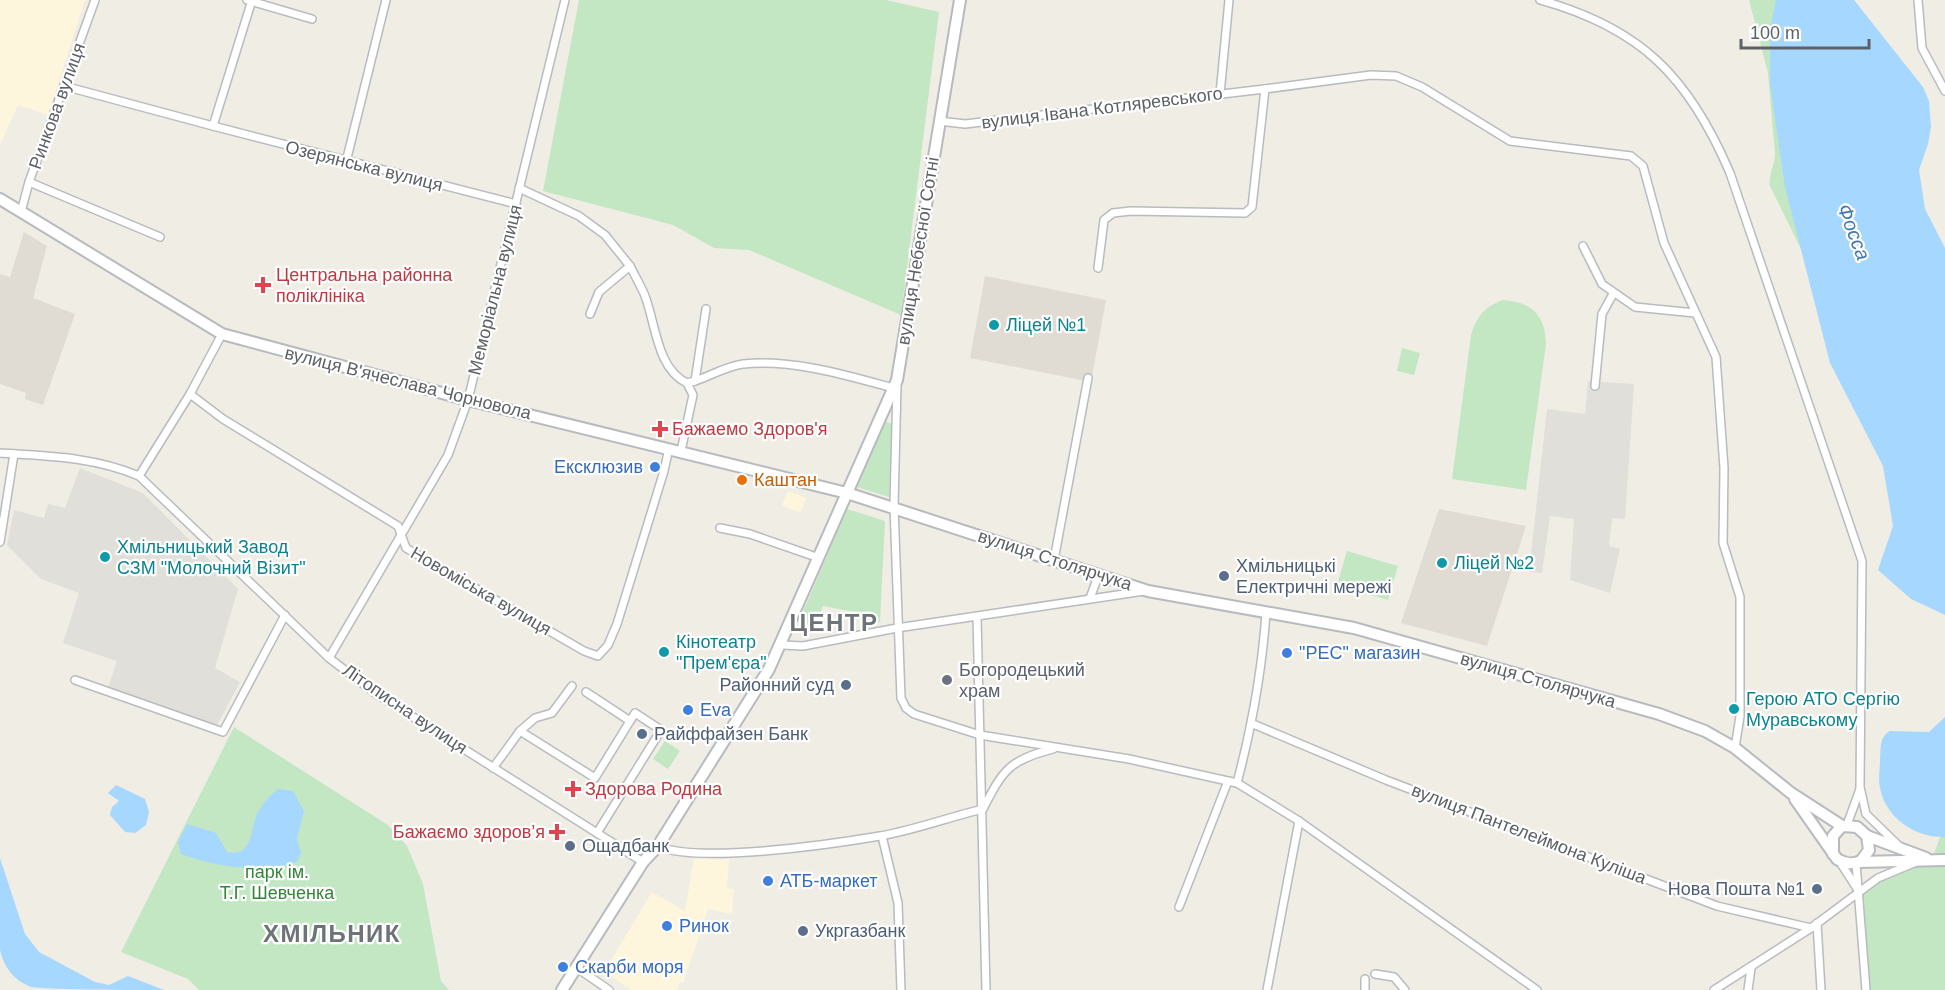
<svg xmlns="http://www.w3.org/2000/svg" width="1945" height="990" viewBox="0 0 1945 990" font-family="Arial,sans-serif">
	<style>
		.commercial { fill: #fef6dc }
		.industrial { fill: #e1dfda }
		.education { fill: #e0dcd3 }
		.green { fill: #c2e7c2 }
		.water { fill: #a6d7ff }
		.lines { fill: none; stroke-linecap: round; stroke-linejoin: round }
		.street-casing { stroke: #b8bbbf; stroke-width: 10 }
		.secondary-casing { stroke: #b7babf; stroke-width: 14 }
		.street { stroke: #fff; stroke-width: 7 }
		.secondary { stroke: #fff; stroke-width: 10 }
		.health-dot { fill: #e0444e; stroke: #fff; stroke-width: 2 }
		.culture-dot { fill: #0f9aa8; stroke: #fff; stroke-width: 2 }
		.shop-dot { fill: #3f7fe0; stroke: #fff; stroke-width: 2 }
		.food-dot { fill: #e8710a; stroke: #fff; stroke-width: 2 }
		.service-dot { fill: #5c6f8a; stroke: #fff; stroke-width: 2 }
		.worship-dot { fill: #6b7280; stroke: #fff; stroke-width: 2 }
		.labels { text-anchor: middle; stroke-width: 4.5; stroke-linejoin: round; paint-order: stroke }
		.street-label { font-size: 18px; fill: #5d6166; stroke: #fff }
		.health-label { font-size: 18px; fill: #be3a42; stroke: #fff; text-anchor: start }
		.culture-label { font-size: 18px; fill: #0d838f; stroke: #fff; text-anchor: start }
		.shop-label { font-size: 18px; fill: #366cbe; stroke: #fff; text-anchor: start }
		.food-label { font-size: 18px; fill: #c56008; stroke: #fff; text-anchor: start }
		.service-label { font-size: 18px; fill: #4e5e75; stroke: #fff; text-anchor: start }
		.worship-label { font-size: 18px; fill: #5b616d; stroke: #fff; text-anchor: start }
		.park-label { font-size: 18px; fill: #358539; stroke: #fff }
		.water-label { font-size: 20px; font-style: italic; fill: #4278b3; stroke: #fff }
		.district-label { font-size: 24px; font-weight: bold; letter-spacing: 1.5px; fill: #6e7378; stroke: #fff }
	</style>
	<rect width="100%" height="100%" fill="#f0ede5"/>
	<g class="commercial">
		<polygon points="0,0 85,0 48,115 18,105 0,145"/>
		<polygon points="788,491 806,498 800,513 782,505"/>
		<polygon points="694,859 729,859 727,888 734,889 732,914 708,909 683,983 680,982 677,990 631,990 604,972 652,892 685,911"/>
	</g>
	<g class="industrial">
		<polygon points="1588,381 1634,384 1625,519 1612,518 1609,546 1620,549 1610,593 1570,580 1574,519 1550,516 1542,573 1529,572 1547,409 1585,414"/>
		<polygon points="80,468 143,493 238,589 215,668 240,682 216,727 108,688 117,661 63,643 79,593 41,579 7,545 14,510 44,518 48,504 65,508"/>
	</g>
	<g class="education">
		<polygon points="24,232 47,246 33,298 75,314 43,405 25,399 26,393 0,384 0,274 10,277"/>
		<polygon points="985,276 1106,300 1091,382 970,358"/>
		<polygon points="1439,509 1526,526 1487,646 1401,623"/>
	</g>
	<g class="green">
		<polygon points="579,0 886,0 939,12 901,315 749,250 714,248 673,225 543,191"/>
		<path d="M1749 0H1854L1861 11 1801 249 1770 186C1768 174 1775 165 1775 154L1768 73Z"/>
		<path d="M1503 300C1532 302 1545 315 1546 344L1526 490 1452 479 1471 335C1477 316 1484 307 1503 300Z"/>
		<polygon points="1402,348 1420,353 1414,375 1397,371"/>
		<polygon points="884,421 893,424 889,497 857,487"/>
		<polygon points="847,509 885,521 880,622 865,625 860,613 823,606 818,619 808,624 803,623 802,614"/>
		<polygon points="1347,551 1398,566 1388,600 1337,585"/>
		<polygon points="234,727 388,825 407,846 423,884 441,981 449,990 199,990 188,979 121,952"/>
		<polygon points="665,741 680,751 668,769 653,759"/>
		<polygon points="1940,837 1945,837 1945,990 1866,990 1859,893 1878,878 1932,860"/>
	</g>
	<g class="water">
		<polygon points="1776,0 1854,0 1923,87 1929,101 1931,127 1928,144 1919,170 1925,209 1945,248 1945,615 1911,599 1878,570 1893,526 1883,466 1830,363 1785,187 1770,84 1770,29"/>
		<path d="M1945 717V837C1915 838 1886 818 1880 788 1878 779 1880 769 1880 760 1881 748 1879 737 1890 731L1929 732Z"/>
		<polygon points="116,785 145,799 149,812 146,825 135,833 125,832 110,815 112,807 119,801 108,793"/>
		<path d="M278 789 293 791 304 811 297 839 301 853 297 862C261 874 217 867 181 854L178 842 187 824 216 833 227 852C252 858 250 831 257 814 262 804 269 796 278 789Z"/>
		<path d="M0 858 25 934 39 952 95 982 109 985 128 976 164 990C134 990 55 990 31 987 13 980 4 967 0 950Z"/>
	</g>
	<g class="lines">
		<g class="street-casing">
			<g id="street">
				<polyline points="247,0 312,19"/>
				<path d="M1540 0C1641 28 1689 77 1730 173L1862 561 1860 787 1866 814 1899 846"/>
				<polyline points="1918,0 1922,48 1945,91"/>
				<polyline points="64,86 213,126 252,0"/>
				<polyline points="1265,89 1371,75 1396,76 1422,87 1510,141 1631,156 1643,166 1664,243 1716,357 1724,468 1723,543 1740,597 1740,716 1735,748"/>
				<polyline points="1220,94 1229,0"/>
				<polyline points="939,121 965,124 1265,89 1252,207 1245,213 1131,211 1113,213 1104,220 1098,268"/>
				<polyline points="213,126 516,204"/>
				<polyline points="346,162 386,0"/>
				<polyline points="29,182 160,237"/>
				<polyline points="519,188 579,216 605,235 630,266 599,292 590,314"/>
				<polyline points="21,212 29,182 95,0"/>
				<polyline points="1583,246 1602,284 1635,307 1695,313"/>
				<path d="M630 266C635 276 641 286 645 296 656 325 657 369 687 383L695 381 706 309"/>
				<path d="M695 381C710 376 727 366 743 364 792 359 846 375 893 388"/>
				<polyline points="897,385 894,506 901,698 906,708 914,714 980,735 1129,759 1237,783 1299,821 1537,990"/>
				<polyline points="1595,386 1602,314 1613,294"/>
				<polyline points="190,394 223,419 398,526 406,548 584,651 598,656 608,645 617,624 664,471 669,448"/>
				<polyline points="681,451 693,395 687,383"/>
				<path d="M0 453C48 456 94 457 139 476L329 658 375 693 643 862"/>
				<polyline points="139,476 190,394 222,334"/>
				<polyline points="720,528 750,534 819,558"/>
				<polyline points="0,542 14,454"/>
				<polyline points="1054,560 1088,378"/>
				<polyline points="1090,598 1096,582 1093,573"/>
				<polyline points="977,617 986,990"/>
				<polyline points="782,645 803,646 897,628 1144,591"/>
				<polyline points="329,658 448,455 468,400 565,0"/>
				<polyline points="75,680 223,732 285,615"/>
				<polyline points="586,692 630,721"/>
				<polyline points="1253,724 1386,780 1717,906 1811,928"/>
				<polyline points="520,731 595,778 635,713 661,730 597,833"/>
				<polyline points="493,768 520,731 535,718 552,713 572,686"/>
				<path d="M1237 783C1252 726 1262 671 1266 613"/>
				<polyline points="1847,825 1860,789"/>
				<polyline points="882,836 898,903 901,990"/>
				<path d="M658 846C698 864 833 844 880 836 915 830 949 817 983 809 1003 770 1009 760 1053 749"/>
				<polyline points="1840,862 1858,890"/>
				<polyline points="1856,863 1866,990"/>
				<polyline points="1179,907 1228,781"/>
				<polyline points="1817,923 1821,990"/>
				<polyline points="577,968 609,990"/>
				<polyline points="1375,974 1394,977 1405,990"/>
				<polyline points="1365,979 1365,990"/>
				<polyline points="1267,990 1299,821"/>
				<polyline points="1714,990 1811,928 1878,878 1914,863"/>
				<polyline points="1748,990 1751,968"/>
			</g>
		</g>
		<g class="secondary-casing">
			<g id="secondary">
				<polyline points="0,199 222,334 468,400 847,493 1148,591 1354,628 1659,714 1705,731 1735,748 1791,793 1842,826"/>
				<path d="M1795 799 1837 859C1845 864 1852 865 1861 861L1869 850 1867 836 1857 827 1842 826 1833 836V854"/>
				<polyline points="1867,836 1926,858"/>
				<polyline points="1859,862 1945,860"/>
				<polyline points="562,990 643,862 658,846 769,669 897,380 960,0"/>
			</g>
		</g>
		<use href="#street" class="street"/>
		<use href="#secondary" class="secondary"/>
	</g>
	<g class="health-dot">
		<path d="M260 276h6v6h6v6h-6v6h-6v-6h-6v-6h6z"/>
		<path d="M657 420h6v6h6v6h-6v6h-6v-6h-6v-6h6z"/>
		<path d="M570 780h6v6h6v6h-6v6h-6v-6h-6v-6h6z"/>
		<path d="M554 823h6v6h6v6h-6v6h-6v-6h-6v-6h6z"/>
	</g>
	<g class="culture-dot">
		<circle cx="994" cy="325" r="6"/>
		<circle cx="105" cy="557" r="6"/>
		<circle cx="1442" cy="563" r="6"/>
		<circle cx="664" cy="652" r="6"/>
		<circle cx="1734" cy="709" r="6"/>
	</g>
	<g class="shop-dot">
		<circle cx="655" cy="467" r="6"/>
		<circle cx="1287" cy="653" r="6"/>
		<circle cx="688" cy="710" r="6"/>
		<circle cx="768" cy="881" r="6"/>
		<circle cx="667" cy="926" r="6"/>
		<circle cx="563" cy="967" r="6"/>
	</g>
	<circle class="food-dot" cx="742" cy="480" r="6"/>
	<g class="service-dot">
		<circle cx="1224" cy="576" r="6"/>
		<circle cx="846" cy="685" r="6"/>
		<circle cx="642" cy="734" r="6"/>
		<circle cx="570" cy="846" r="6"/>
		<circle cx="1817" cy="889" r="6"/>
		<circle cx="803" cy="931" r="6"/>
	</g>
	<circle class="worship-dot" cx="947" cy="680" r="6"/>
	<g class="labels">
		<g class="street-label">
			<text transform="translate(57 106) rotate(-70)" y="6">Ринкова вулиця</text>
			<text transform="translate(1102 108) rotate(-7)" y="6">вулиця Івана Котляревського</text>
			<text transform="translate(364 166) rotate(14)" y="6">Озерянська вулиця</text>
			<text transform="translate(918 251) rotate(-81)" y="6">вулиця Небесної Сотні</text>
			<text transform="translate(495 290) rotate(-76)" y="6">Меморіальна вулиця</text>
			<text transform="translate(408 383) rotate(14)" y="6">вулиця В'ячеслава Чорновола</text>
			<text transform="translate(1055 560) rotate(18)" y="6">вулиця Столярчука</text>
			<text transform="translate(481 591) rotate(30)" y="6">Новоміська вулиця</text>
			<text transform="translate(1538 680) rotate(16)" y="6">вулиця Столярчука</text>
			<text transform="translate(405 709) rotate(34)" y="6">Літописна вулиця</text>
			<text transform="translate(1529 834) rotate(21)" y="6">вулиця Пантелеймона Куліша</text>
		</g>
		<g class="health-label">
			<text x="276" y="281">Центральна районна<tspan x="276" dy="21">поліклініка</tspan></text>
			<text x="672" y="435">Бажаемо Здоров'я</text>
			<text x="585" y="795">Здорова Родина</text>
			<text x="545" y="838" text-anchor="end">Бажаємо здоров’я</text>
		</g>
		<g class="culture-label">
			<text x="1006" y="331">Ліцей №1</text>
			<text x="117" y="553">Хмільницький Завод<tspan x="117" dy="21">СЗМ "Молочний Візит"</tspan></text>
			<text x="1454" y="569">Ліцей №2</text>
			<text x="676" y="648">Кінотеатр<tspan x="676" dy="21">"Прем'єра"</tspan></text>
			<text x="1746" y="705">Герою АТО Сергію<tspan x="1746" dy="21">Муравському</tspan></text>
		</g>
		<g class="shop-label">
			<text x="643" y="473" text-anchor="end">Ексклюзив</text>
			<text x="1299" y="659">"РЕС" магазин</text>
			<text x="700" y="716">Eva</text>
			<text x="780" y="887">АТБ-маркет</text>
			<text x="679" y="932">Ринок</text>
			<text x="575" y="973">Скарби моря</text>
		</g>
		<g class="food-label">
			<text x="754" y="486">Каштан</text>
		</g>
		<g class="service-label">
			<text x="1236" y="572">Хмільницькі<tspan x="1236" dy="21">Електричні мережі</tspan></text>
			<text x="834" y="691" text-anchor="end">Районний суд</text>
			<text x="654" y="740">Райффайзен Банк</text>
			<text x="582" y="852">Ощадбанк</text>
			<text x="1805" y="895" text-anchor="end">Нова Пошта №1</text>
			<text x="815" y="937">Укргазбанк</text>
		</g>
		<g class="worship-label">
			<text x="959" y="676">Богородецький<tspan x="959" dy="21">храм</tspan></text>
		</g>
		<g class="park-label">
			<text x="277" y="878">парк ім.<tspan x="277" dy="21">Т.Г. Шевченка</tspan></text>
		</g>
		<g class="water-label">
			<text transform="translate(1854 232) rotate(69)" y="7">Фосса</text>
		</g>
		<g class="district-label">
			<text x="834" y="631">ЦЕНТР</text>
			<text x="332" y="942">ХМІЛЬНИК</text>
		</g>
	</g>
	<path d="M1741 39v9h128v-9" fill="none" stroke="#5d6166" stroke-width="3"/>
	<text x="1750" y="39" font-size="18" fill="#5d6166" stroke="#ffffff" stroke-width="4.5" paint-order="stroke">100 m</text>
</svg>
